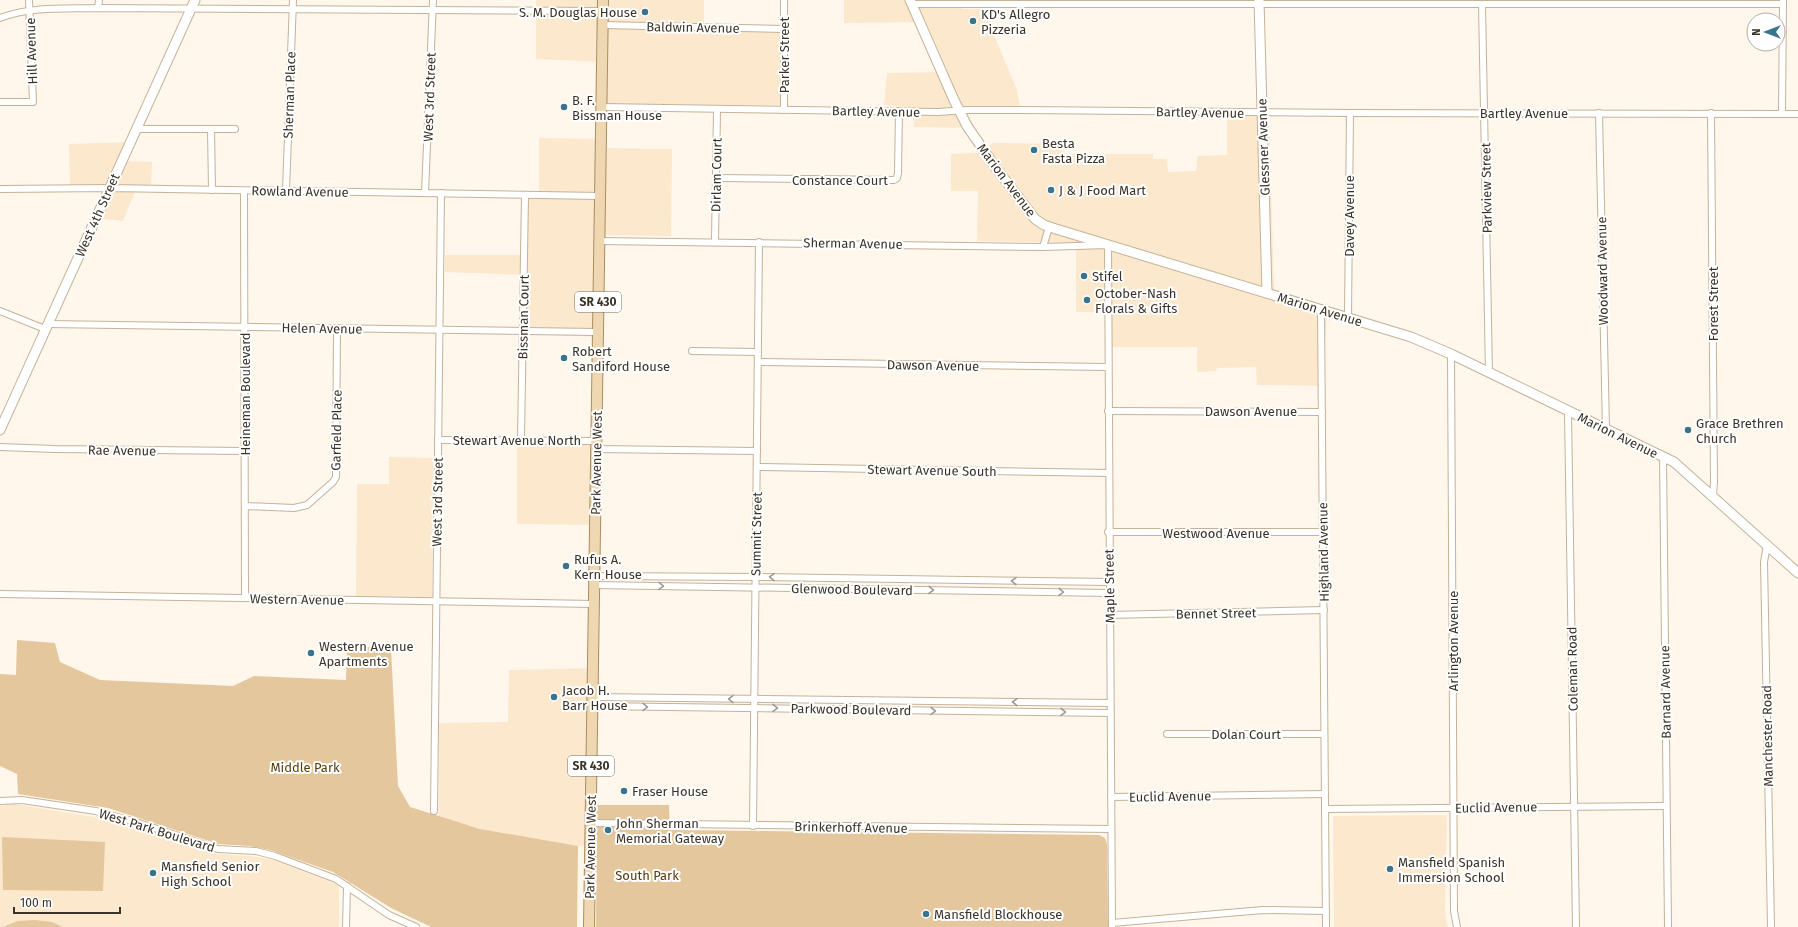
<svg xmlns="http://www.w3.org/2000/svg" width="1798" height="927" viewBox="0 0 1798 927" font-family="'Fira Sans',sans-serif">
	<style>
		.built { fill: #fbe8cd }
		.green { fill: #e4c79d }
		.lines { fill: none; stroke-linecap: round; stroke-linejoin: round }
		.street-casing { stroke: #c5b298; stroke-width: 8 }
		.secondary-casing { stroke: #c5b298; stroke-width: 11 }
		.primary-casing { stroke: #aa8c60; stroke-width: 12 }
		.street { stroke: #fff; stroke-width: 6 }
		.secondary { stroke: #fff; stroke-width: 9 }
		.primary { stroke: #efd7b2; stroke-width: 10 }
		.oneway { stroke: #9d9994 }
		.poi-dot { fill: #39748d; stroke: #fff; stroke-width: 1.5 }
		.labels { text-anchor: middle; stroke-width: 4; stroke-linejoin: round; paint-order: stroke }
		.shield { fill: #fff; stroke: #767068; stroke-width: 1 }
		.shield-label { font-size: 12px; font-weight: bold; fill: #3b3328 }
		.poi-label { font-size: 13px; fill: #3b3328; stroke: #fff; text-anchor: start }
		.street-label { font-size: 13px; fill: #3b3328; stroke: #fff }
		.park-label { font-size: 13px; fill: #563c0d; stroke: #fff }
	</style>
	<rect width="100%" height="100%" fill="#fff7ec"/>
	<g class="built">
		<polygon points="536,0 704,0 704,30 782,32 781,105 603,104 604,62 536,59"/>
		<polygon points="788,0 961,0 962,9 983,9 1017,90 1020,107 964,107 975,128 914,127 913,108 884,105 887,73 948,72 926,22 844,23 844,0"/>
		<polygon points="1227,114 1269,116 1274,290 1327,306 1323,386 1257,385 1256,367 1217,368 1216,371 1197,372 1197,347 1112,347 1111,312 1076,312 1076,243 977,241 978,191 951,191 951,154 977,153 993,143 1057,144 1066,154 1153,154 1153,159 1167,159 1168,172 1196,171 1197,156 1227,155"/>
		<polygon points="539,138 601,139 601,148 672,149 671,236 603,235 603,337 526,334 526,275 445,272 445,255 527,255 528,192 539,192"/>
		<polygon points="134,142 125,161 152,162 151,190 136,189 123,221 95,218 109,188 70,189 69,144"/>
		<polygon points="517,442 600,444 599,525 517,524"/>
		<polygon points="389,457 433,458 432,597 356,596 357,484 389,484"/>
		<polygon points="598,668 596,845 578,846 554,843 480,829 439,817 439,723 508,722 509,670"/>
		<polygon points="14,804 119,821 216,854 250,856 273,860 339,885 339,927 0,927 0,806"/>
		<polygon points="1447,815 1445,909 1446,920 1448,927 1334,927 1333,816"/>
	</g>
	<g class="green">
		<polygon points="17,640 55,643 60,662 100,680 233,686 254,676 346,680 347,646 391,648 398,786 410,807 480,829 578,846 577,927 431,927 391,908 333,872 270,850 250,846 218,844 108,808 18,794 17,774 0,766 0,674 16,675"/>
		<polygon points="597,805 669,805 670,830 1099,835 1105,838 1107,844 1108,927 596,927"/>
		<polygon points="2,837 105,842 103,891 3,890"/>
		<polygon points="35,920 52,922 63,927 3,927 18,921"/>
	</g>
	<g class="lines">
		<g class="street-casing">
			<g id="street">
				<polyline points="912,4 1783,4"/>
				<polyline points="1482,4 1489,373"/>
				<polyline points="98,8 99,0"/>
				<path d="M0 18C32 6 65 9 98 8L602 11"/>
				<polyline points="602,25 784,29"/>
				<polyline points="0,102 33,102 29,0"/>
				<polyline points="601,107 938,112 967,110 1022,110 1350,113 1798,114"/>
				<polyline points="784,110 784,0"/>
				<polyline points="1599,113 1606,429"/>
				<polyline points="1711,113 1714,482 1713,495"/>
				<polyline points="1782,114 1783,0"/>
				<polyline points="136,129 235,129"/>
				<polyline points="211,129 212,190"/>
				<polyline points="716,178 894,180 897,178 898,173 899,111"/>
				<polyline points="0,189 109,188 600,196"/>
				<polyline points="244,191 245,598"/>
				<polyline points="286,191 293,0"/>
				<polyline points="425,193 433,0"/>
				<polyline points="599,241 1043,247 1108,245 1112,927"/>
				<polyline points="715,242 717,109"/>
				<polyline points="1043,247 1049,227"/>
				<polyline points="1321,310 1326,927"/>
				<polyline points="0,311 45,329"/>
				<polyline points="1348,318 1350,113"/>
				<polyline points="47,324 597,332"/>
				<polyline points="692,351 758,352"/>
				<polyline points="1451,354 1454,911 1457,927"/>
				<polyline points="758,362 1108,367"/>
				<polyline points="1108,411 1322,412"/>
				<polyline points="1568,411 1576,927"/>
				<polyline points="521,439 525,195"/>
				<polyline points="438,440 596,441"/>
				<polyline points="0,447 55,449 245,451"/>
				<polyline points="596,449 757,451"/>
				<polyline points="1663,456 1668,927"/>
				<polyline points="757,467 1108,473"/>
				<polyline points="245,506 294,508 307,505 333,482 336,477 337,328"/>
				<polyline points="1108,532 1323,532"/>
				<polyline points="1767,545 1764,562 1771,927"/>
				<polyline points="594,576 756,577 1109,582"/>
				<polyline points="594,585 1109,593"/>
				<polyline points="0,594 594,604"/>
				<polyline points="1109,615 1324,610"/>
				<polyline points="592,697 1110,703"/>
				<polyline points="592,706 1110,713"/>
				<polyline points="1167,734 1324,734"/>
				<polyline points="1111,797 1325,794"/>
				<polyline points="0,801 22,800 96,811 136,822 218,849 256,851 275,856 336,879 389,915 416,927"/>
				<polyline points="1325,809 1666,806"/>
				<polyline points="434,811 441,193"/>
				<polyline points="591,823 1111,829"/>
				<polyline points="753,826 759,242"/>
				<polyline points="1112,923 1263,910 1326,911"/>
				<polyline points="346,927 347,886"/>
			</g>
		</g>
		<g class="secondary-casing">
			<g id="secondary">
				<polyline points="910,0 954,100 967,126 996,168 1035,219 1044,225 1056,229 1411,337 1451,354 1674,462 1798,573"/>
				<polyline points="1259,0 1267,293"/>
				<polyline points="0,430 195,0"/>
			</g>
		</g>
		<g class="primary-casing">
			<polyline id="primary" points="589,927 603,0"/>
		</g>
		<use href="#street" class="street"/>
		<use href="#secondary" class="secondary"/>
		<use href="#primary" class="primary"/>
	</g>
	<defs><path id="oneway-chevron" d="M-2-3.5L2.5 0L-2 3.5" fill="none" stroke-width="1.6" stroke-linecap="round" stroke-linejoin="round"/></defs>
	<g class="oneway">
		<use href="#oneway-chevron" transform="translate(772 577) rotate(-179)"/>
		<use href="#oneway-chevron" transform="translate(1014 581) rotate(-179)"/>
		<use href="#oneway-chevron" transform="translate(661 586) rotate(1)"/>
		<use href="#oneway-chevron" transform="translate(931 590) rotate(1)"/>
		<use href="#oneway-chevron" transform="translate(1061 592) rotate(1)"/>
		<use href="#oneway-chevron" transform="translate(731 699) rotate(-179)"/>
		<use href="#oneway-chevron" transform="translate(1015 702) rotate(-179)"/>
		<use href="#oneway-chevron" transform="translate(645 707) rotate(1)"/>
		<use href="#oneway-chevron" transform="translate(775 708) rotate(1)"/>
		<use href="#oneway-chevron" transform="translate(933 711) rotate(1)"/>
		<use href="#oneway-chevron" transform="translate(1063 712) rotate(1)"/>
	</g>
	<g class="poi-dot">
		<circle cx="645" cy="12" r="4"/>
		<circle cx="973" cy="21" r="4"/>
		<circle cx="564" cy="107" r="4"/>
		<circle cx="1034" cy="150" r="4"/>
		<circle cx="1051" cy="190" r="4"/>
		<circle cx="1084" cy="276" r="4"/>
		<circle cx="1087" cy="300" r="4"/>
		<circle cx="564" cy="358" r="4"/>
		<circle cx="1688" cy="430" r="4"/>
		<circle cx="566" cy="566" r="4"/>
		<circle cx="311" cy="653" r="4"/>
		<circle cx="554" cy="697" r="4"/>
		<circle cx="624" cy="791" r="4"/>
		<circle cx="608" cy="830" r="4"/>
		<circle cx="1390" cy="869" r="4"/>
		<circle cx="153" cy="873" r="4"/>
		<circle cx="926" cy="914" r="4"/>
	</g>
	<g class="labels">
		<g class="shield">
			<rect x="575" y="292" width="46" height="20" rx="3"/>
			<rect x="568" y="756" width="46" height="20" rx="3"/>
		</g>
		<g class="shield-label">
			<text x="598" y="306">SR 430</text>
			<text x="591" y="770">SR 430</text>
		</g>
		<g class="poi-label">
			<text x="637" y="17" text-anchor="end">S. M. Douglas House</text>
			<text x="981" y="19">KD's Allegro<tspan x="981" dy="15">Pizzeria</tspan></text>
			<text x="572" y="105">B. F.<tspan x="572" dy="15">Bissman House</tspan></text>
			<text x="1042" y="148">Besta<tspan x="1042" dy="15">Fasta Pizza</tspan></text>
			<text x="1059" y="195">J &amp; J Food Mart</text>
			<text x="1092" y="281">Stifel</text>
			<text x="1095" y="298">October-Nash<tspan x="1095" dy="15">Florals &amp; Gifts</tspan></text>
			<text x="572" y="356">Robert<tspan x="572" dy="15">Sandiford House</tspan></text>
			<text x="1696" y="428">Grace Brethren<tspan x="1696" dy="15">Church</tspan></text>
			<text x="574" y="564">Rufus A.<tspan x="574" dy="15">Kern House</tspan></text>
			<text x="319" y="651">Western Avenue<tspan x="319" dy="15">Apartments</tspan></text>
			<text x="562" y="695">Jacob H.<tspan x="562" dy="15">Barr House</tspan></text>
			<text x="632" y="796">Fraser House</text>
			<text x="616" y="828">John Sherman<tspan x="616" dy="15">Memorial Gateway</tspan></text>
			<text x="1398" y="867">Mansfield Spanish<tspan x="1398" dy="15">Immersion School</tspan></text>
			<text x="161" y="871">Mansfield Senior<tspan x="161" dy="15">High School</tspan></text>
			<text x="934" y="919">Mansfield Blockhouse</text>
		</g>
		<g class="street-label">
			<text transform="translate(693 27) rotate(1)" y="5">Baldwin Avenue</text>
			<text transform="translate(31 51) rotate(-92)" y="5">Hill Avenue</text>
			<text transform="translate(784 55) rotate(-90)" y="5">Parker Street</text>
			<text transform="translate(289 95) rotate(-88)" y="5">Sherman Place</text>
			<text transform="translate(429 97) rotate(-88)" y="5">West 3rd Street</text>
			<text transform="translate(876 111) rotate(1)" y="5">Bartley Avenue</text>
			<text transform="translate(1200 112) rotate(1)" y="5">Bartley Avenue</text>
			<text x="1524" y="118">Bartley Avenue</text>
			<text transform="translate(1263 147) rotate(-92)" y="5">Glessner Avenue</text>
			<text transform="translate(716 175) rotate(-89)" y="5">Dirlam Court</text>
			<text x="840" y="185">Constance Court</text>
			<text transform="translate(1007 180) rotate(53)" y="5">Marion Avenue</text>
			<text transform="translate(1486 188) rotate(-91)" y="5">Parkview Street</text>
			<text transform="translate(300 191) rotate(1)" y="5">Rowland Avenue</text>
			<text transform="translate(97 215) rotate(-66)" y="5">West 4th Street</text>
			<text transform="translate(1349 216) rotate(-90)" y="5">Davey Avenue</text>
			<text transform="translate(853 243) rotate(1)" y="5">Sherman Avenue</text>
			<text transform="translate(1602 271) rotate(-91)" y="5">Woodward Avenue</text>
			<text transform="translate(1713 304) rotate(-90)" y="5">Forest Street</text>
			<text transform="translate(1320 309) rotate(17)" y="5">Marion Avenue</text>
			<text transform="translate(523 317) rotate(-89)" y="5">Bissman Court</text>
			<text transform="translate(322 328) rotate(1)" y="5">Helen Avenue</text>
			<text transform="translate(933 365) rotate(1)" y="5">Dawson Avenue</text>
			<text transform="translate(245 394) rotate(-90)" y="5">Heineman Boulevard</text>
			<text x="1251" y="416">Dawson Avenue</text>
			<text transform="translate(336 430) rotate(-89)" y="5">Garfield Place</text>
			<text transform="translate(1618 435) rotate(26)" y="5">Marion Avenue</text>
			<text x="517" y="445">Stewart Avenue North</text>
			<text transform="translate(122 450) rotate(1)" y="5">Rae Avenue</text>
			<text transform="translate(596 463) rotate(-89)" y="5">Park Avenue West</text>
			<text transform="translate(932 470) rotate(1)" y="5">Stewart Avenue South</text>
			<text transform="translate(437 502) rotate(-89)" y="5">West 3rd Street</text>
			<text x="1216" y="538">Westwood Avenue</text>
			<text transform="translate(756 534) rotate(-89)" y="5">Summit Street</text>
			<text transform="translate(1323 552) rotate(-91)" y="5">Highland Avenue</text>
			<text transform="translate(1109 586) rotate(-91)" y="5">Maple Street</text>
			<text transform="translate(852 589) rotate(1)" y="5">Glenwood Boulevard</text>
			<text transform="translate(297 599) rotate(1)" y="5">Western Avenue</text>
			<text transform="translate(1216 613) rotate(-1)" y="5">Bennet Street</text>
			<text transform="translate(1453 641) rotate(-90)" y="5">Arlington Avenue</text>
			<text transform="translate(1572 669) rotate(-91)" y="5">Coleman Road</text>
			<text transform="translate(1665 692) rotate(-91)" y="5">Barnard Avenue</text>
			<text transform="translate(851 709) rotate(1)" y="5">Parkwood Boulevard</text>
			<text x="1246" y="739">Dolan Court</text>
			<text transform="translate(1767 736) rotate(-91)" y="5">Manchester Road</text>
			<text transform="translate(1170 796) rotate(-1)" y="5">Euclid Avenue</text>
			<text transform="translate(1496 807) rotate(-1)" y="5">Euclid Avenue</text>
			<text transform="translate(851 827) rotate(1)" y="5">Brinkerhoff Avenue</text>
			<text transform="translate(157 830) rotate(17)" y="5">West Park Boulevard</text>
			<text transform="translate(590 847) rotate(-89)" y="5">Park Avenue West</text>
		</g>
		<g class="park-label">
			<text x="305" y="772">Middle Park</text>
			<text x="647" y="880">South Park</text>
		</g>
	</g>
	<g transform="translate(1766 32) rotate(270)"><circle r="19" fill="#ffffff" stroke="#b1ada9"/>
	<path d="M0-3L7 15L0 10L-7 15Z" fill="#39748d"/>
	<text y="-6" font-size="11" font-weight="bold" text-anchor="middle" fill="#3b3328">N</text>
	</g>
	<path d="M14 907v6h106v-6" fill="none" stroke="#3b3328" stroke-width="2"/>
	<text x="20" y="907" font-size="12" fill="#3b3328" stroke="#ffffff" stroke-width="3" paint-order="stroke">100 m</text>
</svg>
